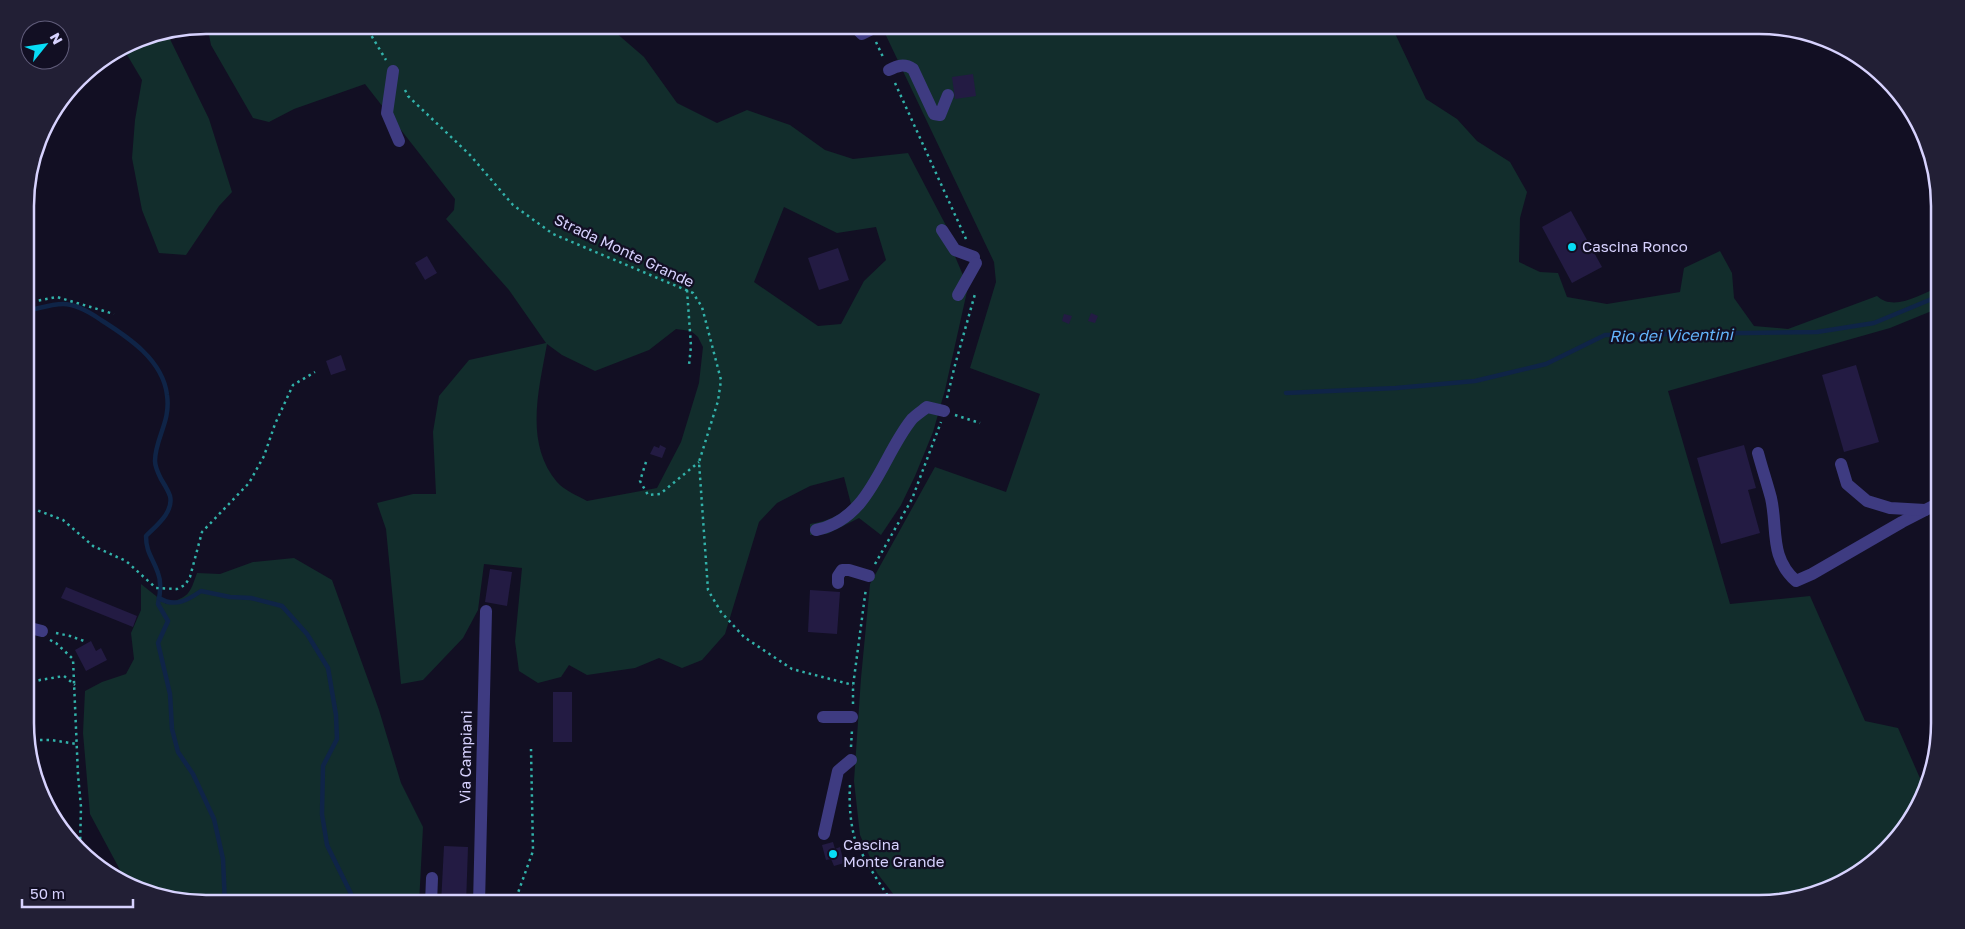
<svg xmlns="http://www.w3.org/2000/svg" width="1965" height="929" viewBox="0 0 1965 929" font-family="'Golos Text',sans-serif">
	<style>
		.green { fill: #122d2c; fill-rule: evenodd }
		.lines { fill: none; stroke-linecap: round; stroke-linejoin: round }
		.stream { stroke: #0f2447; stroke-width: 4.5 }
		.building { fill: #231b43 }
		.path { stroke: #32b2aa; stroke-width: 2.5; stroke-dasharray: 2.5 4; stroke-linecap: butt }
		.minor { stroke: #3e3b81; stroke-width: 12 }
		.poi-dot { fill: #07dcf5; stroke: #120f23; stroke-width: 2 }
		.labels { text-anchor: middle; stroke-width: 4.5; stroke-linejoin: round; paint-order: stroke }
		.poi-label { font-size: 15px; fill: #d7d2fe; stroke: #120f23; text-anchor: start }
		.street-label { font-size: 15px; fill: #d7d2fe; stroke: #120f23 }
		.water-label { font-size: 16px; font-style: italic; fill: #63b4fb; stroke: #120f23 }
		.rim { fill: none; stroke: #d7d2fe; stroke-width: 2.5 }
	</style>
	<rect width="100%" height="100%" fill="#120f23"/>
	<g class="green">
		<path d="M207 25H607L644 57 677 103 717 123 747 110 790 125 825 150 853 159 908 153 953 239 954 254 968 287 945 390 933 432 915 476 901 505 881 535 859 518 827 534 810 535V524C828 521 839 516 851 504L844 477 810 486 777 503 759 522 725 634 702 660 682 668 659 658 635 668 587 675 569 665 561 677 538 683 519 671 515 641 522 568 484 564 478 610 463 638 423 680 401 684 386 529 377 503 413 494H436L433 432 439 396 469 360 546 343 509 290 446 219 454 210 455 199 365 84 294 109 269 122 253 118 211 45ZM784 207 837 233 876 227 886 260 864 281 841 324 818 326 754 282ZM676 329 691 331 698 337 703 347 699 383 681 442 657 488 587 501C578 496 564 490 557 482 524 443 539 389 547 344L562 355 595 371 649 350Z"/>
		<path d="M881 25H1391L1426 99 1457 119 1477 141 1510 162 1527 192 1520 218 1519 262 1540 272 1558 273 1567 297 1607 304 1680 292 1684 268 1720 251 1732 273 1734 298 1754 326 1788 329 1877 296C1894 312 1921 294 1939 287V308L1890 328 1668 391 1730 604 1810 596 1865 721 1898 728 1926 792 1895 842 1860 873 1770 904H901L877 873 860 835 854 781 861 678 870 584 935 467 1006 492 1040 394 970 368 996 282 994 262Z"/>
		<polygon points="167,33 209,119 232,192 219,206 186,255 159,253 142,210 132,158 135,120 142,80 123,48 137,39"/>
		<path d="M294 558 332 580 379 710 401 783 423 827 419 904H206L137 890 127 883 90 814 83 733 85 691 102 682 126 674 134 659 131 633 141 610V584L166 604C189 596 189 596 197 573L220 574 253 562Z"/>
	</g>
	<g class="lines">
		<g class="stream">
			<path d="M26 311C37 309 51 304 63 304 76 304 91 313 101 320 128 337 163 360 167 395 171 422 155 438 155 461 155 467 158 473 161 479 164 484 168 490 170 496 174 512 156 526 146 536 146 553 153 558 158 573 162 583 160 595 158 604L168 621 158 643 170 694 172 729 178 752 193 774 214 819 223 859 225 904"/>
			<polyline points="1286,393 1396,388 1475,381 1546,364 1605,335 1817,332 1874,323 1939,296"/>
			<path d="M159 598C175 608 188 600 201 591L230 597 251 598 282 606 307 634 328 668 336 715 337 739 323 766 322 814 327 845 356 904"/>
		</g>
	</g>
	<g class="building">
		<polygon points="973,74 976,96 955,99 952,77"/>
		<polygon points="1571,211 1602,267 1572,283 1542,227"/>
		<polygon points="838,248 849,280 819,290 808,258"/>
		<polygon points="427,256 437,273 425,280 415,263"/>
		<polygon points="1091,313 1098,316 1095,323 1088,321"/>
		<polygon points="1064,314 1072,316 1069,324 1062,321"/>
		<polygon points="341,355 346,370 331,375 326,361"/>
		<polygon points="1856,365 1879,442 1844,452 1822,375"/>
		<polygon points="660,445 666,448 662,458 650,454 654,446 659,448"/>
		<polygon points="1744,445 1756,488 1748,490 1760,533 1721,544 1697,458"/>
		<polygon points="490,569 512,572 507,606 485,602"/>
		<polygon points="66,587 137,616 133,627 61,598"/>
		<polygon points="810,590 840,592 837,634 808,632"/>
		<polygon points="91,641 96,651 101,648 107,660 86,671 75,650"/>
		<rect x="553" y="692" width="19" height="50"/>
		<polygon points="833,842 835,849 840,847 844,863 834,866 831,859 826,860 822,845"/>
		<polygon points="444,846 468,847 466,904 441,904"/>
	</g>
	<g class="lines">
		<g class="path">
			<polyline points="365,25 386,60"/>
			<polyline points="876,42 883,57"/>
			<polyline points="895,83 966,239"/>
			<polyline points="405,90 408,96 470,155 513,205 553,234 693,293 702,307 721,380 718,401 699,462 708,590 721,612 744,637 792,669 853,685"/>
			<polyline points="687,290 691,346 689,365"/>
			<polyline points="26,303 57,297 114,314"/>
			<polyline points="947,398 955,365 975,294"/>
			<polyline points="955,415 980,423"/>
			<polyline points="646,462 640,481 648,495 660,494 699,462"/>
			<polyline points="26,506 63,520 93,546 126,561 156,588 177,589 185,585 190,577 202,532 249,483 264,456 275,424 293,385 315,372"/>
			<polyline points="875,564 912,499 941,422"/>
			<polyline points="56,633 70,636 84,641"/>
			<polyline points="50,640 56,643 73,659 78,775 81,807 80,847"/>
			<polyline points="26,684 40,680 64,676 75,685"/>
			<polyline points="853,704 853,686 866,588"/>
			<polyline points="27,740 51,740 77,744"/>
			<polyline points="851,747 852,730"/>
			<path d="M850 785C849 802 850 819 854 836 858 850 884 892 894 904"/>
			<polyline points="514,904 533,851 531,749"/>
		</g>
		<g class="minor">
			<polyline points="853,25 862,34 870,30"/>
			<path d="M889 70C897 66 904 63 913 69L934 114 940 115 948 95"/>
			<polyline points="393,71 387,113 399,141"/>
			<polyline points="942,230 955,250 974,257"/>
			<polyline points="958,295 976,263"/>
			<path d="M1758 453C1762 468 1767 483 1771 498 1778 529 1769 557 1796 581L1812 574 1902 522 1939 503"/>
			<polyline points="1841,464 1847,484 1867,501 1890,508 1925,510"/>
			<path d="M816 530C871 519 881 457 912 419 916 415 922 411 927 407L944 411"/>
			<polyline points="838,583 838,576 842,570 849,570 869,576"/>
			<polyline points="26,627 42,631"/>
			<polyline points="823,717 852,717"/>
			<polyline points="824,834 838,771 851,760"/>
			<polyline points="431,904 432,878"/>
			<polyline points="479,904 486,611"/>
		</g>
	</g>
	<g class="poi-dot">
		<circle cx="1572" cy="247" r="5"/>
		<circle cx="833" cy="854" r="5"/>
	</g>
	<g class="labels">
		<g class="poi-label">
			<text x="1582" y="252">Cascina Ronco</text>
			<text x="843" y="850">Cascina<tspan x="843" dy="17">Monte Grande</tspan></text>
		</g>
		<g class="street-label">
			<text transform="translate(624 251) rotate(25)" y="5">Strada Monte Grande</text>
			<text transform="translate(466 757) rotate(-89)" y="5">Via Campiani</text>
		</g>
		<g class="water-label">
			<text transform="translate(1671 335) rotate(-1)" y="6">Rio dei Vicentini</text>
		</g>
	</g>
	<path d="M0 0H1965V929H0ZM206 34H1759A172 172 0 0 1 1931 206V723A172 172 0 0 1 1759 895H206A172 172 0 0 1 34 723V206A172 172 0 0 1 206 34Z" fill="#221f35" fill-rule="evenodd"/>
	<path class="rim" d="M206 34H1759A172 172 0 0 1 1931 206V723A172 172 0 0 1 1759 895H206A172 172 0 0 1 34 723V206A172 172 0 0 1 206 34Z"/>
	<g transform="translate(45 45) rotate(60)"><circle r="24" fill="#120f23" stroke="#615d7b"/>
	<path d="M0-4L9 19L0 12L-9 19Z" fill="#07dcf5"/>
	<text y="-8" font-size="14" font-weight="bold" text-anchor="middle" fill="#d7d2fe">N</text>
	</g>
	<path d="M22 899v8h111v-8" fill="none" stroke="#d7d2fe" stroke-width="2.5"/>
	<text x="30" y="899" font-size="15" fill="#d7d2fe" stroke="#120f23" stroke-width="4" paint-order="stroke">50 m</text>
</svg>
